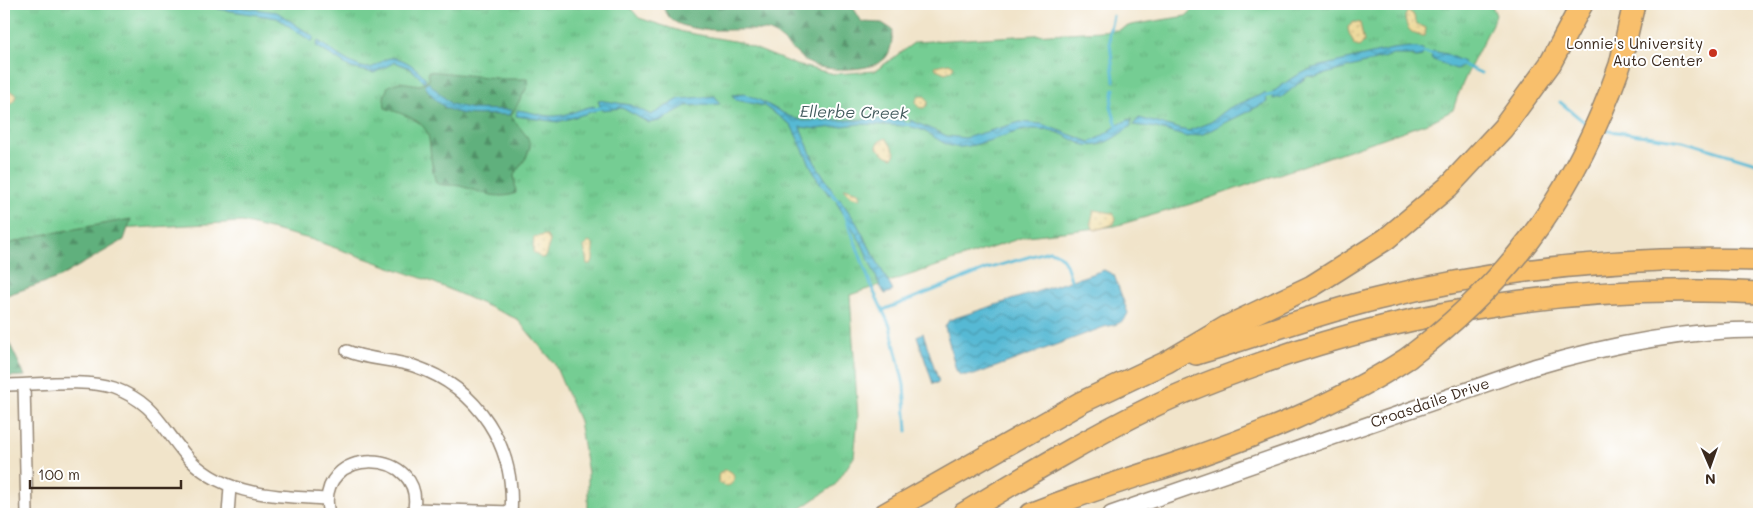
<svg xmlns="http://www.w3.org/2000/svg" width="1763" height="518" viewBox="0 0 1763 518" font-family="Mali,sans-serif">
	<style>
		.grass { fill: url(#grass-tufts); stroke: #587c58 }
		.forest { fill: url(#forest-firs); stroke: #4e6d4e }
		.sand { fill: url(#sand-dots); stroke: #94825e }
		.water { fill: url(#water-waves); stroke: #487279 }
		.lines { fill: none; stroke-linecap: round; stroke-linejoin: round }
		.stream { stroke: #56b9d4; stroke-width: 3 }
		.minor-casing { stroke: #968774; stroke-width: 14 }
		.tertiary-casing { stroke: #968774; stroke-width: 18 }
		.motorway-casing { stroke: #968774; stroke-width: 24 }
		.minor { stroke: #fff; stroke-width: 11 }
		.tertiary { stroke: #fff; stroke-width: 15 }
		.motorway { stroke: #f8bf6c; stroke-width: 21 }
		.motorway-bridge-casing { stroke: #968774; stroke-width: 24; stroke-linecap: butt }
		.motorway-bridge { stroke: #f8bf6c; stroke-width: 21 }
		.poi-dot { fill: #c8321e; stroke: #fff; stroke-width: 2 }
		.labels { text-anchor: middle; stroke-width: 4; stroke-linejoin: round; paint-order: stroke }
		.poi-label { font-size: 15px; fill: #3b2a1e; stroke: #fff; text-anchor: end }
		.street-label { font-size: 15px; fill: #3b2a1e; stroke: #fff }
		.water-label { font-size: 16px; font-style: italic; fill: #445c5e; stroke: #fff }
	</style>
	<defs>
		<pattern id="grass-tufts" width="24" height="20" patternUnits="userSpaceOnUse" patternTransform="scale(1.25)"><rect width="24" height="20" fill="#75cd93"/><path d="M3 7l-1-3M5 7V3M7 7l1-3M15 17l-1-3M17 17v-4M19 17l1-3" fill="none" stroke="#66b07e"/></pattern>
		<pattern id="forest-firs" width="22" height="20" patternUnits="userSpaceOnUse" patternTransform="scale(1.25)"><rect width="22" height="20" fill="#60b07d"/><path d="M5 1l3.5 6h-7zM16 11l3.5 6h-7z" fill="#508f66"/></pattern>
		<pattern id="sand-dots" width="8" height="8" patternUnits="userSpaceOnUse" patternTransform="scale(1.25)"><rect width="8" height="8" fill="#eeda9e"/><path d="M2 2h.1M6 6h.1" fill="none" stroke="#cdbb88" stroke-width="1.8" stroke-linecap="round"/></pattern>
		<pattern id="water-waves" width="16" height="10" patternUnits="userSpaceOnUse" patternTransform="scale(1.25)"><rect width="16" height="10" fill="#56b9d4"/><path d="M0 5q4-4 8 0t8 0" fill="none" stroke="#4897ab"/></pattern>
	</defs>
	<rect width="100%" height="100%" fill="#fff"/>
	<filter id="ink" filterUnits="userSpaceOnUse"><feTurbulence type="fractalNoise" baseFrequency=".02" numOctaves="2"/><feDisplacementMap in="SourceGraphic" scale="10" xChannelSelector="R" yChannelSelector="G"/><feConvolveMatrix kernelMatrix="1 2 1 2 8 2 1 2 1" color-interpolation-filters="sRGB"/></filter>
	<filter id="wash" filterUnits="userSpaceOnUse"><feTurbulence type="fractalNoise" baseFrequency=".0096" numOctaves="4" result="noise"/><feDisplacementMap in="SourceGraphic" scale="20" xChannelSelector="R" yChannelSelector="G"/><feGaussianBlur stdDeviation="1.12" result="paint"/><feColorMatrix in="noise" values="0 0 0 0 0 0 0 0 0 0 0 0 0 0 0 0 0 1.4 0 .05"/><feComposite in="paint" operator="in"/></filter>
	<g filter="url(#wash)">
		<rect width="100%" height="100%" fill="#f1e4ca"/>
		<path class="grass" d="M4 4H627L639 18 683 32 739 42 796 65 835 74 875 71 915 42 1118 30 1131 25 1186 16 1199 4H1491L1496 15C1482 47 1463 76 1453 110L1430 122 1198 202 1115 226 1027 236 850 295 858 418 854 457 835 485 793 514H588V473L579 421 554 363 517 319 430 281 310 239 242 222 100 230 4 249Z"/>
		<g class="forest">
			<path d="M662 4H851L862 22 882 23 893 30C892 39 892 48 887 56 877 72 827 72 811 64 797 58 779 32 766 31 740 27 694 36 672 20 667 16 665 9 662 4Z"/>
			<path d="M428 71 505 79H527L529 84 511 116 528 138 530 147 526 158 514 175 516 193C498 201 478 191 460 186 451 184 445 187 436 183 422 135 445 127 385 108L384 97 388 86 400 82 420 85 429 80Z"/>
			<polygon points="131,219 124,240 58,278 4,296 4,245 41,235"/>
			<polygon points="4,321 7,338 25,376 4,377"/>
		</g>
		<g class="sand">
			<path d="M1408 11 1413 14 1417 24 1426 28 1425 36C1412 36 1405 28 1405 16Z"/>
			<path d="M1354 22 1360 23 1364 42 1359 47 1354 45C1353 39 1348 34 1348 27Z"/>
			<polygon points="949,63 954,66 951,71 945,73 936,69 935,66"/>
			<path d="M10 91 16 94C15 102 11 104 4 105V94Z"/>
			<circle cx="922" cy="102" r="6"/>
			<polygon points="886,138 895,152 893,158 887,156 877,148 878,142"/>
			<polygon points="844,188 859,192 861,199 851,196"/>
			<polygon points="1094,210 1113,213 1116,218 1114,224 1096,230 1093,229 1091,222"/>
			<polygon points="546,235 550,241 545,257 541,258 533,252 534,237"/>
			<polygon points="589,242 593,245 593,260 591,264 587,264 584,246"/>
			<circle cx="726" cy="478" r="8"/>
		</g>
		<g class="water">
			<polygon points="213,4 277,12 314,37 312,42 277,18 218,9"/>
			<path d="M318 41C332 50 349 65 366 68 376 69 381 59 390 58 402 56 420 70 426 79L424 82 411 69 395 62 374 73 351 68 316 46Z"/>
			<polygon points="1409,47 1423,49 1422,57 1415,58 1414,55 1393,55 1315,77 1308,76 1282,97 1273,99 1273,92 1292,78 1313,68 1392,49"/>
			<polygon points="1433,51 1446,54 1464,62 1459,69 1456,69 1431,59"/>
			<path d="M428 82 451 104 473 109 512 110 509 115C470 113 449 123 424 85Z"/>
			<polygon points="1265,93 1267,102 1203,134 1187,137 1156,128 1133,125 1139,118 1188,131 1211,122 1229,108"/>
			<path d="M745 94C766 101 785 117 803 121L892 119 905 121V126L860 124 817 129 800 127 814 161 833 191 829 195 817 179 791 125 764 106 736 100 732 95Z"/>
			<polygon points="715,96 720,104 686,106 659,121 649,123 622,108 601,110 598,100 631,105 651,115 679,99"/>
			<path d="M594 106 595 111 558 122 516 116 517 110C530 111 543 117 556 116 569 115 581 108 594 106Z"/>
			<path d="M1131 119V126C1076 169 1083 128 1033 129 1012 130 976 149 955 147 939 144 928 129 911 127L910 120 947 136 965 138 1020 122 1042 124 1090 142C1106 136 1116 123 1131 119Z"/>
			<polygon points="840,199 856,222 893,291 885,294 881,288 862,244 836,202"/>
			<path d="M1104 270 1114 275 1128 313C1124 324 1114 325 1104 327L974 375H960L956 370 945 327 949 320Z"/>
			<polygon points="923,333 939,382 933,384 917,336"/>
		</g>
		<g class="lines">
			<g class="stream">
				<polyline points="1113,16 1109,33 1114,81"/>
				<polyline points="1418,52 1434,54"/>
				<polyline points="1459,63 1481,73"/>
				<polyline points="1114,89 1111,107 1118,129"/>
				<polyline points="1262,97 1276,94"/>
				<polyline points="1560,102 1589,126"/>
				<polyline points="591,110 604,107"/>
				<polyline points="901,124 915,125"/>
				<polyline points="1602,130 1683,141 1759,164"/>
				<polyline points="829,190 839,202"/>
				<polyline points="844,212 872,288 890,326 904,385 907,431"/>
				<path d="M883 310 987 269 1049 251C1065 253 1067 267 1071 280"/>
			</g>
		</g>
	</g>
	<g filter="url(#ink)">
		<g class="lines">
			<g class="minor-casing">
				<g id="minor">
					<path d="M347 351C368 360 392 359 414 366 479 388 516 447 511 514"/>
					<path d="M4 385C33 385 87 378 114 388 154 403 159 423 184 453 220 497 276 496 327 499"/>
					<polyline points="24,385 27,514"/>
					<polyline points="414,509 511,512"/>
					<polyline points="228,514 230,487"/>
					<path d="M329 514C312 444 430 445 413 514"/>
				</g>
			</g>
			<g class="tertiary-casing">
				<path id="tertiary" d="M1111 514 1534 367C1608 345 1682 330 1759 330"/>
			</g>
			<g class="motorway-casing">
				<g id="motorway">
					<polyline points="1610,92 1620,65 1634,4"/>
					<path d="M1196 354C1256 336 1315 314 1377 299 1501 268 1632 256 1759 260"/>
					<polyline points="885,514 1082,402 1167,362 1226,327 1312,286 1386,239 1448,187 1503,128 1550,64 1582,4"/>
					<path d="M963 514C1025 476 1088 438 1154 406 1187 390 1222 377 1256 365 1417 307 1589 283 1759 293"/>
					<path d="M1030 514C1077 495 1125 480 1174 464 1255 437 1336 405 1408 358"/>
				</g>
			</g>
			<use href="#minor" class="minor"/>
			<use href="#tertiary" class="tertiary"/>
			<use href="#motorway" class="motorway"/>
			<g class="motorway-bridge-casing">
				<path id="motorway-bridge" d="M1408 358C1505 285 1566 205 1610 92"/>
			</g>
			<use href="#motorway-bridge" class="motorway-bridge"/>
		</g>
	</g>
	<circle class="poi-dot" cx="1713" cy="53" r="5"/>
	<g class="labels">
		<g class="poi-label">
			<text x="1703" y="49">Lonnie's University<tspan x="1703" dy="17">Auto Center</tspan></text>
		</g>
		<g class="street-label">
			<text transform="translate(1430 403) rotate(-19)" y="5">Croasdaile Drive</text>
		</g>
		<g class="water-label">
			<text transform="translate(854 112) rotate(1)" y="6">Ellerbe Creek</text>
		</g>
	</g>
	<rect width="1763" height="518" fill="none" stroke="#fff" stroke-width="20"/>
	<g transform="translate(1710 466) rotate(178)" stroke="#ffffff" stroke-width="4" paint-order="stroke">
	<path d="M0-4L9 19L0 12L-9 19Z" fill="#3b2a1e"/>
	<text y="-8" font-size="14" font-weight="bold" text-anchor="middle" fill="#3b2a1e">N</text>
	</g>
	<path d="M30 480v8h151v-8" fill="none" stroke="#3b2a1e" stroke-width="2.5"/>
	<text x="38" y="480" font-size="15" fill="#3b2a1e" stroke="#ffffff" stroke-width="4" paint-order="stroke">100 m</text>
</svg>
